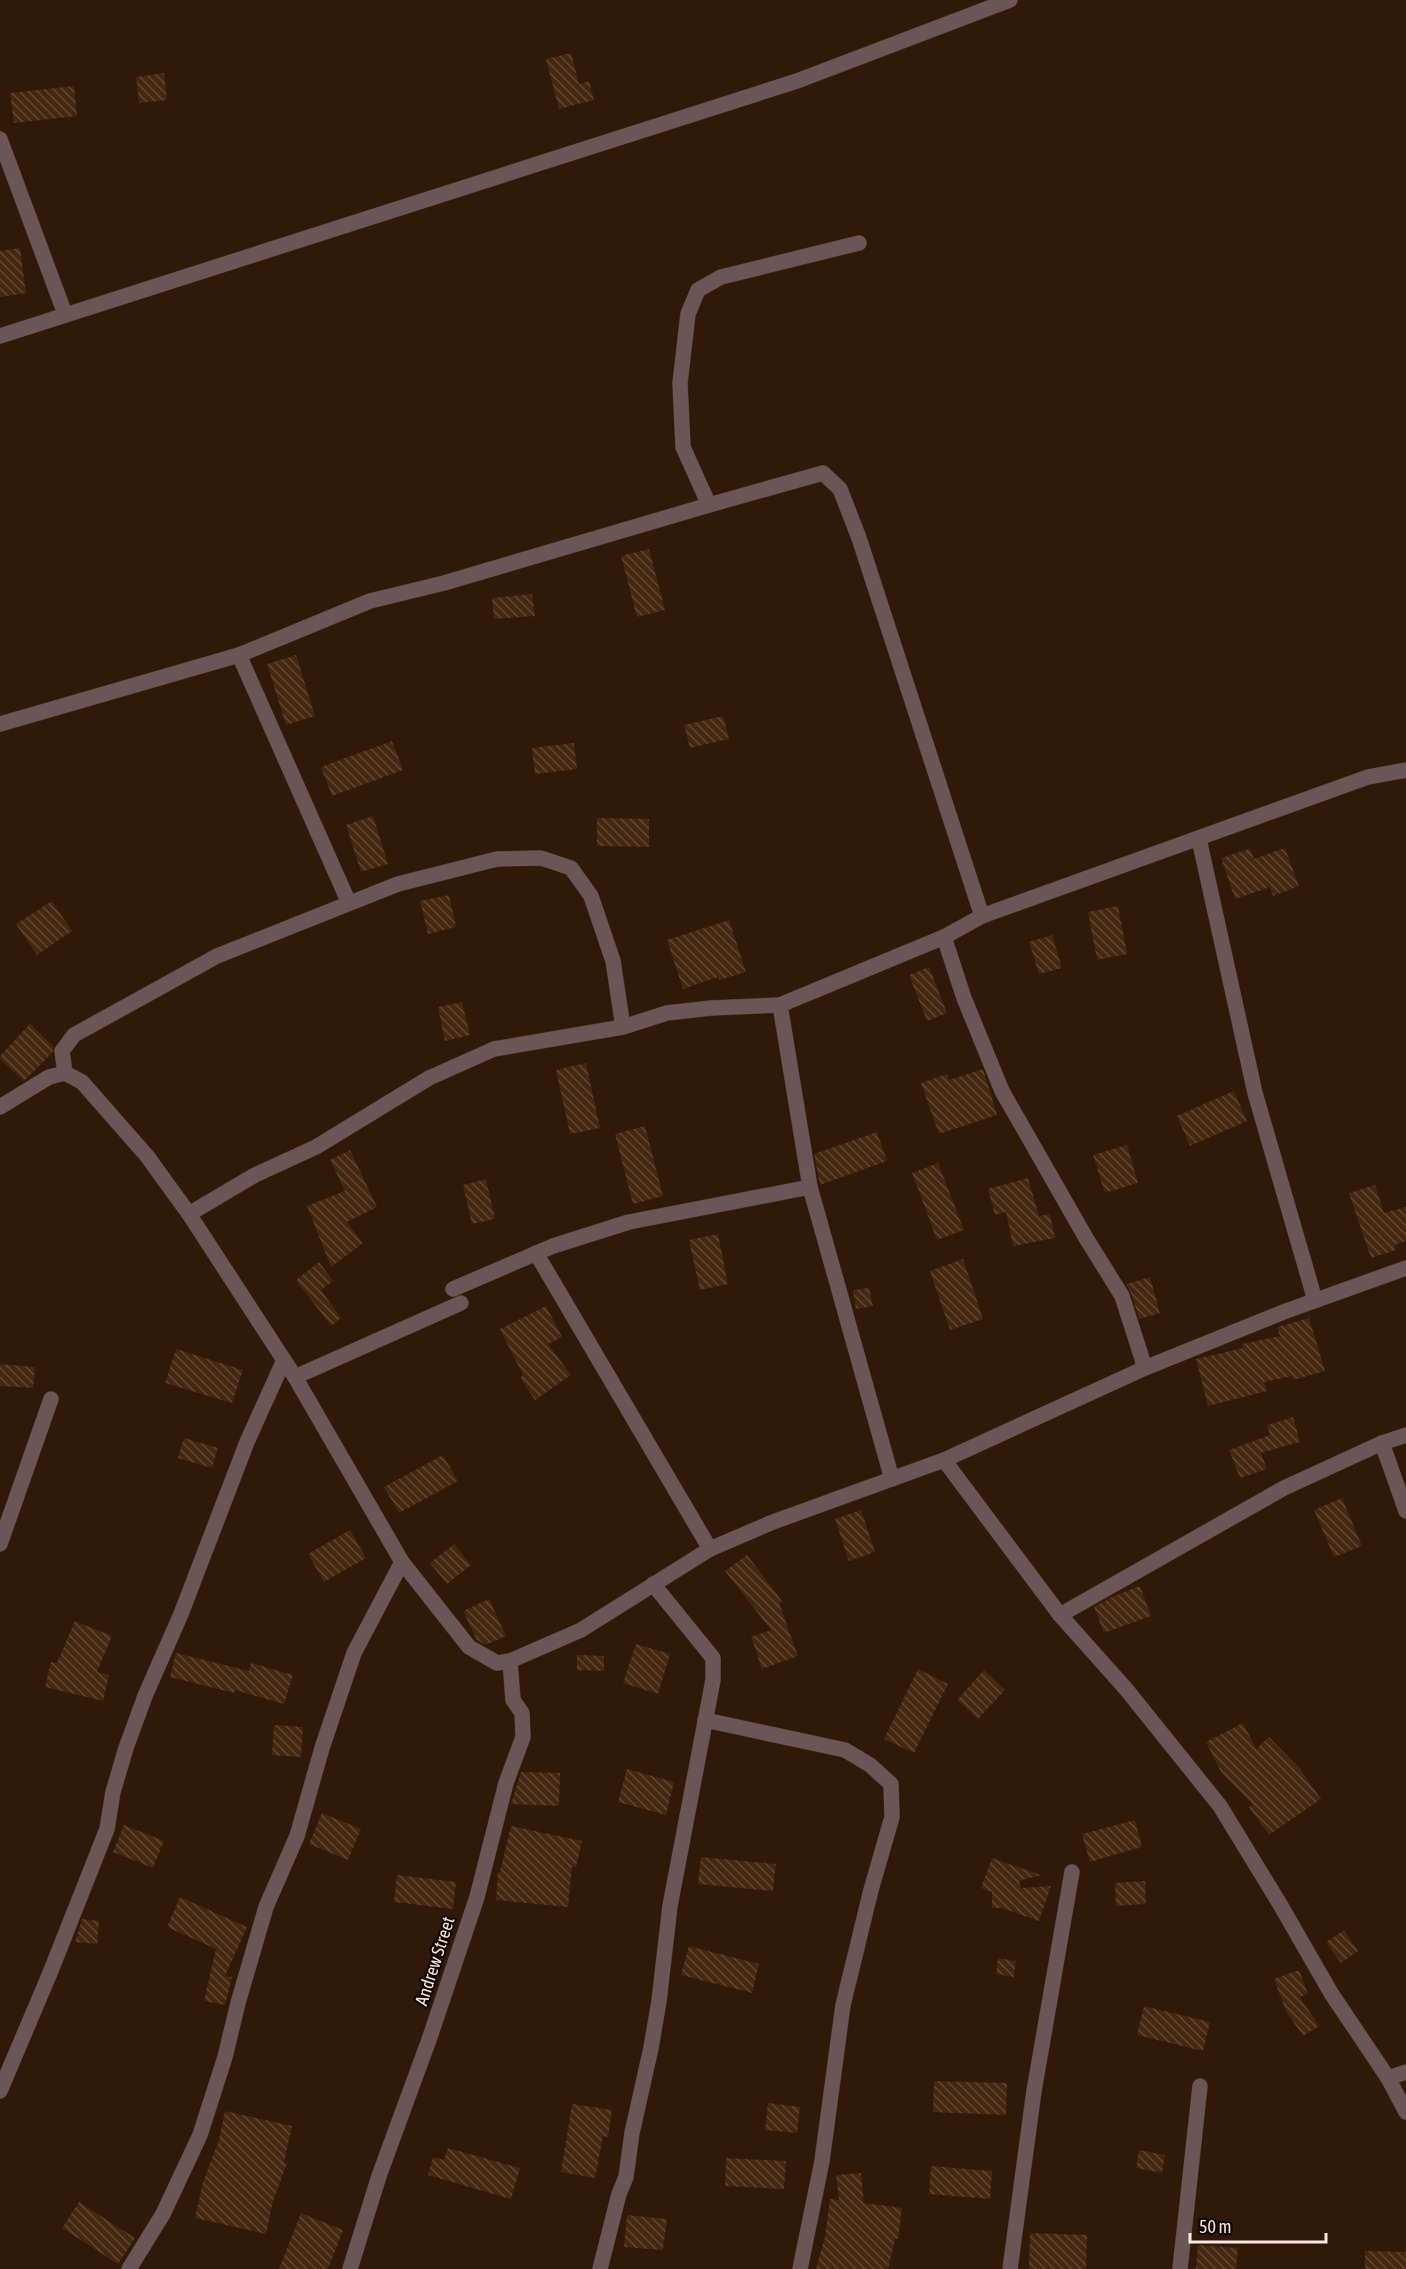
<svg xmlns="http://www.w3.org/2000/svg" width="1406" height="2269" viewBox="0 0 1406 2269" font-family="'Asap Condensed',sans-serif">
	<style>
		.building { fill: url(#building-back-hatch) }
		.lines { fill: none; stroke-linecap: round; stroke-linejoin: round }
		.street-casing { stroke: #4c3626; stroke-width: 16 }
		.street { stroke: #6a5657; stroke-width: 15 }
		.labels { text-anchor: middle; stroke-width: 4.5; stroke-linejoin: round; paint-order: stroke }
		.street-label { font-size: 18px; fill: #f9e9df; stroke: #100703 }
	</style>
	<defs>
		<pattern id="building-back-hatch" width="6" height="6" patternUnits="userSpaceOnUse" patternTransform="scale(1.5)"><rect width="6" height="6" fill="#46270f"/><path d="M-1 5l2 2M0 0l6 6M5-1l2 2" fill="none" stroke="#614632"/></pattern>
	</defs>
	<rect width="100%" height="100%" fill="#301908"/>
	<g class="building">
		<polygon points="571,53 579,84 589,81 594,100 559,109 546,59"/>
		<polygon points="164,73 167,100 139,103 136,77"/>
		<polygon points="74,86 77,116 14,123 10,93"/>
		<polygon points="20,248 26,293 0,297 0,251"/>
		<polygon points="649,549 665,610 637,617 621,556"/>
		<polygon points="532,594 535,616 494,619 492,598"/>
		<polygon points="296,655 315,716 286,725 267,664"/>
		<polygon points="723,716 729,739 690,748 684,725"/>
		<polygon points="392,741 403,770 332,796 321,767"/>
		<polygon points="574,743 577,769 535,774 532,748"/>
		<polygon points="373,816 388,864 361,872 346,825"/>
		<polygon points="597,818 649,819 649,847 597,846"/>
		<polygon points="1285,848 1299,886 1273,896 1270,887 1235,899 1221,858 1250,849 1254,859"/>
		<polygon points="449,895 456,927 428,934 420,901"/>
		<polygon points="52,901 72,931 37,955 16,924"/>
		<polygon points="1118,906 1127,954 1097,960 1088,912"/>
		<polygon points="729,920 746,972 719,980 718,977 683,989 667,940"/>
		<polygon points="1052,935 1062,968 1039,974 1029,942"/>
		<polygon points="929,967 947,1013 927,1021 909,975"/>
		<polygon points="462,1002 470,1035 445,1041 438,1007"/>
		<polygon points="30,1024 54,1047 52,1053 24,1081 0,1059 0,1056"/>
		<polygon points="586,1063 600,1128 570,1134 556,1070"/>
		<polygon points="983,1069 997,1115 939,1134 921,1083 947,1074 949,1080"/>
		<polygon points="1234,1091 1247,1121 1190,1146 1177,1116"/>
		<polygon points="645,1126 663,1196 633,1204 615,1134"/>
		<polygon points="877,1132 887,1161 820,1185 814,1154"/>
		<polygon points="1127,1145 1138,1183 1105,1193 1093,1155"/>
		<polygon points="350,1150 377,1207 347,1222 363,1243 331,1267 307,1206 345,1191 330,1160"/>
		<polygon points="938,1163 964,1230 937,1240 912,1173"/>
		<polygon points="1028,1178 1039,1216 1050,1214 1055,1238 1013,1246 1006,1212 995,1215 988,1189"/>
		<polygon points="486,1179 495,1219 472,1224 463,1185"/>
		<polygon points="1375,1185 1384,1213 1406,1207 1406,1241 1394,1245 1396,1250 1371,1258 1349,1193"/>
		<polygon points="718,1234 728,1284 700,1290 689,1240"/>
		<polygon points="963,1259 983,1319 950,1330 930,1271"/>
		<polygon points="319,1262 333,1281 321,1290 341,1318 331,1326 296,1280"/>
		<polygon points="1150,1277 1160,1313 1139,1319 1131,1293 1126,1284"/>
		<polygon points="869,1288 873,1306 856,1309 853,1290"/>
		<polygon points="546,1306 562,1337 548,1344 571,1375 535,1400 520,1378 523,1375 500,1329"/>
		<polygon points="1309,1318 1325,1371 1293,1380 1292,1376 1264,1382 1267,1391 1208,1406 1196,1359 1243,1348 1242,1344 1280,1336 1277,1327"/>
		<polygon points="176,1349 243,1370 232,1403 165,1383"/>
		<polygon points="0,1364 35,1367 33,1388 0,1386"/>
		<polygon points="1293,1417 1300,1442 1261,1453 1267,1469 1240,1478 1229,1450 1270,1435 1267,1425"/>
		<polygon points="184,1438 218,1448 212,1468 178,1458"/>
		<polygon points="443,1455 458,1481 399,1513 384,1487"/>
		<polygon points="1342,1498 1362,1546 1334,1557 1314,1510"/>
		<polygon points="861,1510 875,1552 849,1561 835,1519"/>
		<polygon points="350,1530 366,1558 324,1582 308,1554"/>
		<polygon points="454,1544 471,1565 447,1584 430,1563"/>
		<polygon points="747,1555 782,1601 779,1603 798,1656 762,1669 751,1637 771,1630 725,1571"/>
		<polygon points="1140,1586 1151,1616 1104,1633 1094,1607 1114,1596"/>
		<polygon points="489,1599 506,1636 486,1645 477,1640 463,1611"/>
		<polygon points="75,1621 112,1636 97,1672 109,1675 103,1701 45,1687 51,1662 57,1663"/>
		<polygon points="636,1644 670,1654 658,1694 623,1683"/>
		<polygon points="176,1653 249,1671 251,1663 293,1675 284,1704 235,1690 234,1693 170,1677"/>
		<polygon points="577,1655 604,1656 604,1671 577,1670"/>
		<polygon points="918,1669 948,1684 914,1753 884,1739"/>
		<polygon points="984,1670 1005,1690 978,1719 957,1700"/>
		<polygon points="1243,1723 1256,1749 1269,1737 1300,1769 1321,1799 1269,1835 1249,1807 1253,1805 1221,1772 1206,1742"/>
		<polygon points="274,1725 303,1727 301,1757 272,1755"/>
		<polygon points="627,1769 674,1782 666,1815 618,1802"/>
		<polygon points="521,1772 560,1773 559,1806 511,1804"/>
		<polygon points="322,1813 361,1829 348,1860 309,1844"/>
		<polygon points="1135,1820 1142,1847 1090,1862 1082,1834"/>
		<polygon points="124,1825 164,1841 153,1868 113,1852"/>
		<polygon points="511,1826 582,1841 576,1867 572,1866 568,1907 496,1900 498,1872 500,1872"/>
		<polygon points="701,1857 776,1864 773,1891 698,1884"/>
		<polygon points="992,1858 1041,1875 1019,1881 1021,1888 1051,1886 1039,1921 1002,1908 992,1908 992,1892 981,1888"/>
		<polygon points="397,1875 456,1882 453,1909 394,1902"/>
		<polygon points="1145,1881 1146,1904 1116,1906 1115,1883"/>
		<polygon points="180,1897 247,1927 225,1976 232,1977 225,2005 204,2001 216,1949 167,1927"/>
		<polygon points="82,1919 99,1921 97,1944 75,1942"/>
		<polygon points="1344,1930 1358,1951 1341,1963 1326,1942"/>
		<polygon points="689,1946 759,1964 752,1993 681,1975"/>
		<polygon points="998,1958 1016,1961 1014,1977 996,1974"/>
		<polygon points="1299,1970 1308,1994 1300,1997 1319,2026 1303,2036 1286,2011 1274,1979"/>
		<polygon points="1144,2006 1210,2022 1203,2051 1137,2035"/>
		<polygon points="934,2081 1007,2083 1006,2115 933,2112"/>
		<polygon points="768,2103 800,2107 797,2133 765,2130"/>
		<polygon points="572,2104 612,2110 608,2137 603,2136 595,2178 561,2172"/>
		<polygon points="225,2111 292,2126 284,2162 287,2163 273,2201 266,2234 195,2218 203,2182 219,2140"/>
		<polygon points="448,2148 520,2168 511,2199 428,2175 433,2157 444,2160"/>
		<polygon points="1139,2150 1165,2155 1162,2173 1136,2168"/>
		<polygon points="726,2158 786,2161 784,2189 725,2186"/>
		<polygon points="931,2166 992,2171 990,2199 929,2194"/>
		<polygon points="861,2173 864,2203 902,2208 898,2239 895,2239 888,2269 816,2269 825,2237 830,2199 839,2200 836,2175"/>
		<polygon points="79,2202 135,2238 118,2264 62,2228"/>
		<polygon points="301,2213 343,2230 328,2269 279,2269"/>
		<polygon points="627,2215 667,2219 663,2250 624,2247"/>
		<polygon points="1030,2233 1087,2235 1086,2269 1029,2269"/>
		<polygon points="1198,2245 1238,2248 1236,2269 1196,2269"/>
		<polygon points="1365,2251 1406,2252 1406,2269 1365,2269"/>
	</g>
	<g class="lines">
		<g class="street-casing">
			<g id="street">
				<polyline points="0,139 65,314"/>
				<polyline points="0,336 797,81 1010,0"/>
				<polyline points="709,505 683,447 680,383 688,314 698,290 721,277 859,243"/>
				<polyline points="239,655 349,903"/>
				<polyline points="0,724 239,655 370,601 444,583 709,505 823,473 840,489 859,538 982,916"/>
				<polyline points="1199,839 1255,1093 1315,1300"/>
				<polyline points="780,1005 810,1187 892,1479"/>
				<polyline points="65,1073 62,1051 74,1035 217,956 398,884 497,859 541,858 571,868 591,896 613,961 623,1027"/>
				<polyline points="0,1107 49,1077 65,1073 82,1082 147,1156 189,1214 295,1377 402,1562 469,1647 497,1663 510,1661 581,1630 710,1549 773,1522 944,1460 1145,1368 1286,1311 1406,1268"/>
				<polyline points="189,1214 255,1175 316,1147 429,1078 494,1049 623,1027 667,1013 711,1008 780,1005 944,937"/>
				<polyline points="536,1253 710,1549"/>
				<polyline points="453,1289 553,1246 629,1222 810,1187"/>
				<polyline points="1145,1368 1122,1296 1086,1238 1002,1091 964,998 944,937 982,916 1368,777 1406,770"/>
				<polyline points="295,1377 461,1303"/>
				<polyline points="1382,1443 1406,1511"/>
				<polyline points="944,1460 1060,1615 1126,1689 1220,1806 1281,1906 1331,1993 1388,2078 1406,2112"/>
				<polyline points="0,1544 51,1399"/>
				<polyline points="1060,1615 1284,1488 1382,1443 1406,1435"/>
				<polyline points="705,1720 845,1750 870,1765 891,1784 892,1817 871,1890 843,2005 822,2161 800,2269"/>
				<polyline points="1388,2078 1406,2072"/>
				<polyline points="0,2091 50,1973 107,1829 113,1792 126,1748 145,1696 181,1614 247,1442 284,1360"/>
				<polyline points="129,2269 163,2214 200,2135 225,2057 238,2003 266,1907 297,1836 322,1748 354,1653 402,1562"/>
				<polyline points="350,2269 379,2176 430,2037 477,1897 506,1783 523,1737 522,1713 513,1700 510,1661"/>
				<polyline points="600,2269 619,2194 626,2177 632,2133 651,2048 659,2001 670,1906 713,1680 713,1658 653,1584"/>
				<polyline points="1010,2269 1034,2091 1072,1872"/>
				<polyline points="1180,2269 1200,2086"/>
			</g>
		</g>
		<use href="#street" class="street"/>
	</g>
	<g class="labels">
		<g class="street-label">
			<text transform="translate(435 1961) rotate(-72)" y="6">Andrew Street</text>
		</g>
	</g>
	<path d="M1190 2233v9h136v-9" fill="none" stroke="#f9e9df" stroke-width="3"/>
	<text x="1199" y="2233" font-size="18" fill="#f9e9df" stroke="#100703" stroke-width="4.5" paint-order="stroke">50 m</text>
</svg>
